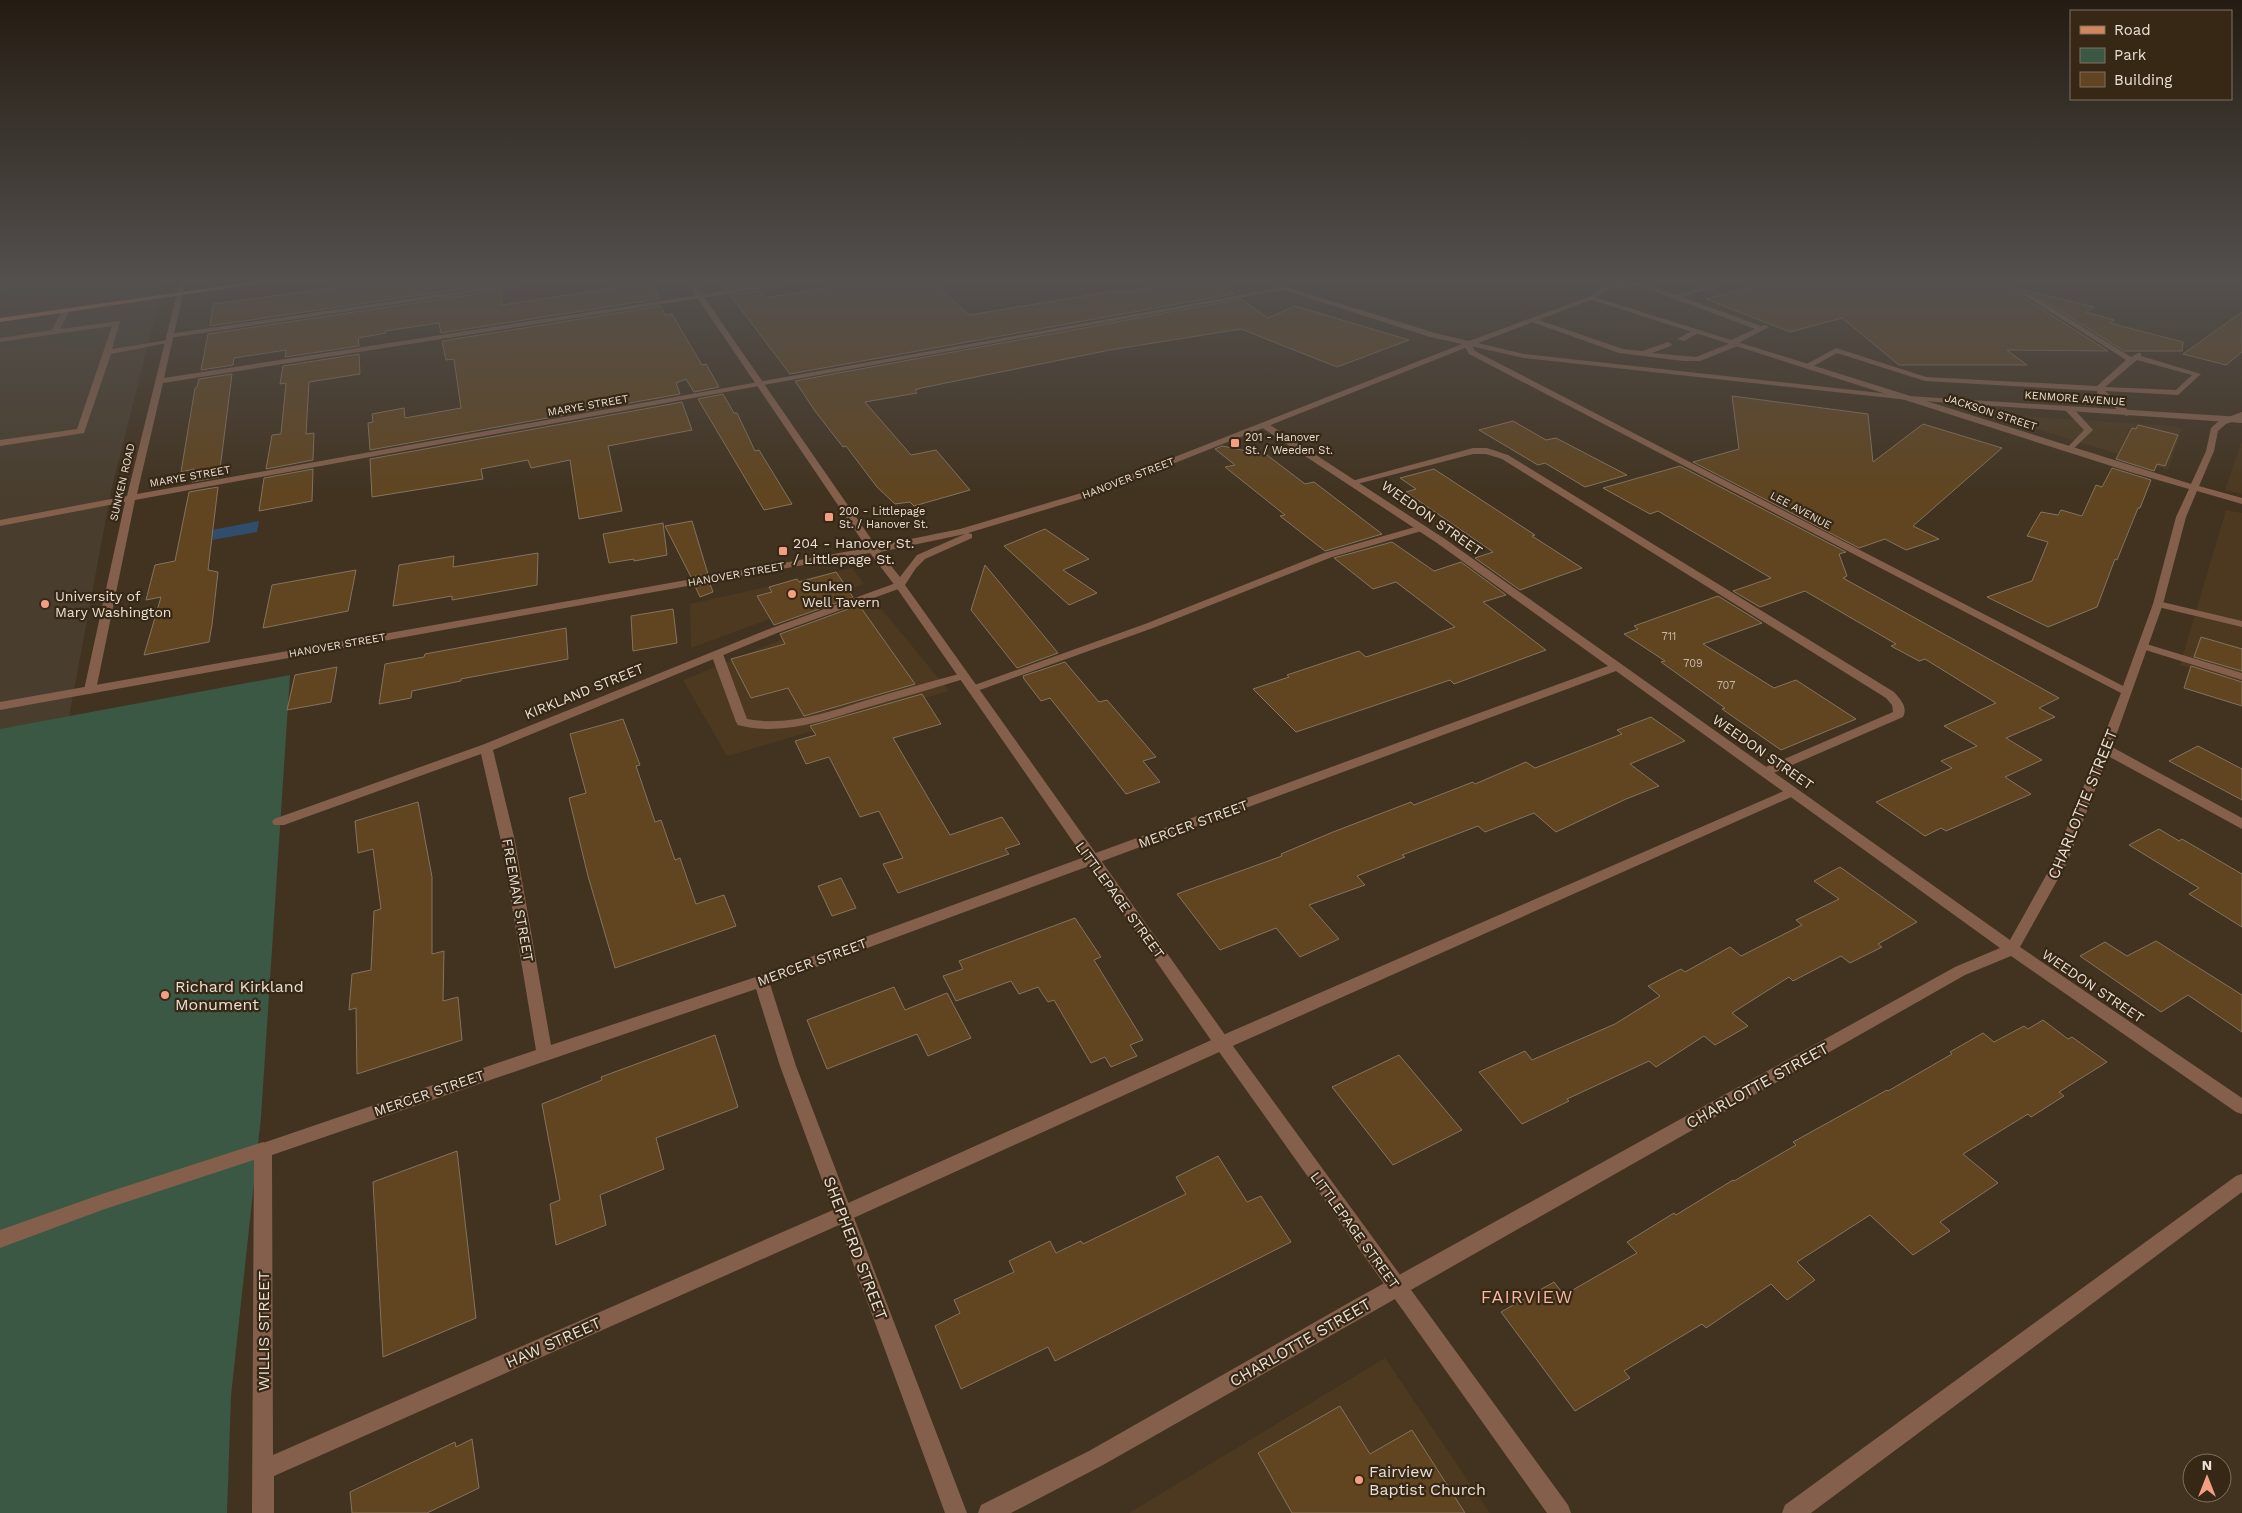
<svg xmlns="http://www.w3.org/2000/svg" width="2242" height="1513" viewBox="0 0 2242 1513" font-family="'Work Sans',sans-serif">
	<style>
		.built { fill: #4c3920 }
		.education { fill: #493e2e }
		.green { fill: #3a5843 }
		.water { fill: #314d6d }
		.building { fill: #604520; stroke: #84735f }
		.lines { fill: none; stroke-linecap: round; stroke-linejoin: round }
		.service { fill: #84604c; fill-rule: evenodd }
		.minor { fill: #84604c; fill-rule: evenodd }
		.tertiary { fill: #84604c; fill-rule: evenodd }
		.primary { fill: #d0875e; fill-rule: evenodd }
		.poi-dot { fill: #f39f83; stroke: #372816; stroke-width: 2 }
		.labels { text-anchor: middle; stroke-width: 4.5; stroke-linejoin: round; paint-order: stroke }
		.far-street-label { font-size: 11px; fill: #e9dfd4; stroke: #372816 }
		.far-poi-label { font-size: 11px; fill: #e9dfd4; stroke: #372816; text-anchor: start }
		.number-label { font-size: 11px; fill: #c7b8a7 }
		.street-label { font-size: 14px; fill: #e9dfd4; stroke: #372816 }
		.poi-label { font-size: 14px; fill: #e9dfd4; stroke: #372816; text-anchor: start }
		.near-street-label { font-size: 16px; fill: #e9dfd4; stroke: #372816 }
		.near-poi-label { font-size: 16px; fill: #e9dfd4; stroke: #372816; text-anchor: start }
		.near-neighbourhood-label { font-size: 18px; letter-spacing: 1px; fill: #f7b7a2; stroke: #372816 }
	</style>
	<rect width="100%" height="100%" fill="#413320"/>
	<g class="built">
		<polygon points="2006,415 2175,426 2182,429 2168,470 2010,420 2005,417"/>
		<polygon points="2242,441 2242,494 2225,490"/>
		<polygon points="2226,510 2242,513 2242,681 2180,665"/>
		<polygon points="852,568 864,584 691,648 690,604"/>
		<polygon points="875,601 949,691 727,756 683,680"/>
		<polygon points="1385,1358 1490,1513 1129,1513"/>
	</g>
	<polygon class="education" points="0,281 164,281 111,491 69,717 0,843"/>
	<polygon class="green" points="290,675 261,1117 231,1396 227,1513 0,1513 0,729"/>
	<polygon class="water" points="259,521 257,532 212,540 213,537 206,538 212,530"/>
	<g class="building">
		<polygon points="355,281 501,281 501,283 210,326 213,304 355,285"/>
		<polygon points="720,281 753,281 755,284 725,289"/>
		<polygon points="869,281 931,281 969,315 1121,290 1125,292 1198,281 1215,281 1234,294 790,374 730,295 759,291 764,298"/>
		<polygon points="1776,281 1972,281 1981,287 1989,282 2028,291 2023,292 2023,297 2108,351 2007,350 2027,365 1899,365 1842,318 1790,332 1706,299"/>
		<polygon points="653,282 659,299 441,333 439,323 385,331 386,333 358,338 359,346 285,357 286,350 234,358 233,365 201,370 208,334 501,290 502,305"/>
		<polygon points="2028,291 2094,307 2086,312 2114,320 2110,323 2183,342 2182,351 2124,351"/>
		<polygon points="1241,299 1268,318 1295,306 1409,340 1337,367 1241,329 1110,350 921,388 915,390 917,393 865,402 911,455 936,450 970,490 914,506 910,502 895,504 877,487 846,446 843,447 815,411 795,381"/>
		<polygon points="661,306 665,315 672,314 702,365 706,364 719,387 694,392 686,379 676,383 680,394 370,450 368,423 373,422 372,414 404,408 405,418 461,408 454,359 446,360 442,341"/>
		<polygon points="2242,312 2242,352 2226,365 2183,354"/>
		<polygon points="359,354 360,374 309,382 306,434 314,433 313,460 266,469 272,435 281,434 286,383 280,384 283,366"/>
		<polygon points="232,374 219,477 192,482 194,469 181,472 195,388 197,387 199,379"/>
		<polygon points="723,394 734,413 737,413 755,451 759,450 792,504 764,510 698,399"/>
		<polygon points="1732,396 1868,414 1873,462 1923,424 2002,448 1913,526 1939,539 1906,550 1885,539 1859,548 1693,462 1739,449"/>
		<polygon points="682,402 692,430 608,446 622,511 579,519 570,460 531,468 528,460 481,469 483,479 372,497 370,459"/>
		<polygon points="1513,421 1546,440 1556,438 1627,475 1585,487 1545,463 1538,465 1479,430"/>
		<polygon points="2138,425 2178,435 2165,466 2157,464 2154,471 2116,459 2132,428 2136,429"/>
		<polygon points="1222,446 1267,455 1305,484 1314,482 1382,534 1325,551 1280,516 1285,515 1225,467 1235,465 1215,449"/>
		<polygon points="1680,466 1846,552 1839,554 1847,576 1843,578 2059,698 2039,708 2055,717 2006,738 2042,760 2005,777 2031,794 1946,831 1941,828 1925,836 1876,802 1952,768 1941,761 1977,746 1944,726 1996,703 1925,659 1919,661 1891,646 1896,644 1805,591 1760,607 1733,591 1771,578 1658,511 1650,514 1603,488"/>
		<polygon points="2112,468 2151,480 2140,508 2138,508 2117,560 2115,559 2097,607 2048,627 1987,597 2032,581 2048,542 2027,536 2041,512 2058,515 2061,510 2082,516 2096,485 2102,487"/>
		<polygon points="313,469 312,501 259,511 264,478"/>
		<polygon points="1434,469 1535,535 1532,536 1582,568 1520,590 1475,558 1493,552 1406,492 1416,489 1400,478"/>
		<polygon points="218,487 208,570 218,572 212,625 209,642 144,655 161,597 146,600 155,565 175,561 189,492"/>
		<polygon points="692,521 708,574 691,577 665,526"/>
		<polygon points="663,523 667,555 634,561 634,559 609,563 603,534"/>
		<polygon points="1045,529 1089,559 1063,570 1097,593 1069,605 1004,546"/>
		<polygon points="1392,542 1434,571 1461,562 1506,595 1483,602 1546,650 1454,684 1450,680 1296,732 1253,689 1289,677 1287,675 1359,651 1366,657 1455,627 1396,582 1373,589 1334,558"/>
		<polygon points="538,553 537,585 452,600 452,596 393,606 399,565 454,556 453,567"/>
		<polygon points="985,565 1058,653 1017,668 971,610"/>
		<polygon points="356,570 348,611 263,628 272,585"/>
		<polygon points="836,572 853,597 774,625 757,596 772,592 769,587 797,579 799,582"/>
		<polygon points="710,584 713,592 700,597 695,586"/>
		<polygon points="1718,596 1762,623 1703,644 1774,688 1796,680 1856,719 1781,750 1722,709 1725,708 1661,662 1665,661 1624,634 1638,629 1634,626"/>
		<polygon points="859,605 915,684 804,716 788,688 751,698 731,659 785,644 780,634"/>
		<polygon points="673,609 677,643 633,651 631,616"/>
		<polygon points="566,628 568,659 461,679 461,681 412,691 411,698 379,704 385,664 424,657 425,654"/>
		<polygon points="2201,637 2242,649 2242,671 2194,657"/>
		<polygon points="1065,662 1099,702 1107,700 1156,757 1143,761 1160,782 1126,794 1050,698 1041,701 1024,679 1023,676"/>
		<polygon points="2191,666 2242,682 2242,706 2184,688"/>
		<polygon points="337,667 331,702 287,710 295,675"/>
		<polygon points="922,694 941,724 893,738 950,835 1002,817 1020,844 1005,849 1009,854 898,893 883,864 903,858 879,811 860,817 829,757 806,764 795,741 816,735 810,726"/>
		<polygon points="1651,717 1685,741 1630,764 1659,786 1626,799 1556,832 1534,813 1485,832 1478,826 1402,855 1405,857 1357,876 1365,885 1309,905 1339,939 1300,957 1276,928 1220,950 1177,894 1282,856 1281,854 1333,832 1411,802 1414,805 1473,782 1475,784 1526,762 1535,768 1622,734 1617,730"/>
		<polygon points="623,719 640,765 636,766 655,822 661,820 675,860 680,858 696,904 724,895 736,926 615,968 588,876 569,798 586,793 570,734"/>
		<polygon points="2198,746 2242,769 2242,800 2169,761"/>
		<polygon points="418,802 432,877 432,954 444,951 443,1001 458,997 462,1040 357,1074 356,1008 349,1010 352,974 371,970 374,911 381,909 373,849 358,853 355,821"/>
		<polygon points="2159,829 2179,841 2182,839 2242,874 2242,927 2189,894 2199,888 2129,845"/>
		<polygon points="1840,867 1917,922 1878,944 1882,947 1850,963 1841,956 1793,981 1789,977 1732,1013 1748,1026 1715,1045 1704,1036 1656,1067 1649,1061 1567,1099 1569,1101 1522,1124 1479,1072 1525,1051 1532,1060 1615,1024 1660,996 1648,986 1681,969 1685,972 1730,947 1741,956 1802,925 1796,920 1839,899 1814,881"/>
		<polygon points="841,878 856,908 832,916 818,886"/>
		<polygon points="1075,918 1101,957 1094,960 1143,1040 1130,1045 1137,1056 1111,1067 1105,1057 1091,1063 1054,1000 1048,1002 1038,987 1019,994 1011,981 956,1001 943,976 963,969 959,961"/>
		<polygon points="2156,941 2242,995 2242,1032 2188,995 2161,1012 2080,956 2105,942 2127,956"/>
		<polygon points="894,987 905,1010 947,993 971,1038 928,1056 917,1034 827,1069 807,1020"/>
		<polygon points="2043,1020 2068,1039 2072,1037 2107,1062 2059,1092 2064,1096 2031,1117 2028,1114 1963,1154 1998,1183 1940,1222 1950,1231 1913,1255 1870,1215 1797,1262 1815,1280 1787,1300 1771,1284 1706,1328 1702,1324 1624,1371 1630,1378 1575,1411 1501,1312 1554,1282 1564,1295 1637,1253 1627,1242 1674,1213 1676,1215 1733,1180 1734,1181 1796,1145 1793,1142 1887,1090 1888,1091 1952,1054 1950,1052 1983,1033 1994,1042 2024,1026 2028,1029"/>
		<polygon points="715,1035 738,1107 656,1138 664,1169 600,1195 606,1225 556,1245 550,1204 560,1200 542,1104 602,1080 601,1077"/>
		<polygon points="1399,1055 1462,1130 1393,1165 1332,1087"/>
		<polygon points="457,1151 476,1318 383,1357 373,1182"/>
		<polygon points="1218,1156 1247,1202 1261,1196 1291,1242 1055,1361 1048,1347 961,1389 935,1326 960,1313 954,1300 1014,1272 1009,1261 1050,1241 1056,1253 1081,1241 1083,1244 1186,1194 1176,1177"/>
		<polygon points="1340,1406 1370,1454 1412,1430 1465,1513 1292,1513 1258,1453"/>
		<polygon points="472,1439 479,1488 427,1513 352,1513 350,1492 455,1442 456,1447"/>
	</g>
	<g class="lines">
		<g class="service">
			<polygon points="28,281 45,281 0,290 0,286"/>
			<polygon points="529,281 549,281 169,338 165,336 169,334"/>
			<polygon points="1726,281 1738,281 1682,297 1761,326 1765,325 1769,327 1740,342 1740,345 1700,361 1684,361 1619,353 1526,320 1533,318 1623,349 1642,351 1668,342 1672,344 1671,346 1652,353 1696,357 1731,343 1731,340 1755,329 1635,284 1640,283 1675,295"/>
			<path d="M2024 293H2028L2131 357 2138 353H2141V356L2201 374 2178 395 2105 391 2129 411V415L2126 416 2098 395 2097 391 1925 381 1837 353 1810 368 1803 366 1836 348 1926 377 2097 386 2126 360 2024 295ZM2137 360 2192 375 2176 390 2105 387Z"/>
			<polygon points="66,308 70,310 60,329 120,321 112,349 168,340 172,342 111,354 84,433 0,446 0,440 77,429 112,326 0,342 0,338 52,330 62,310"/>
			<polygon points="1695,329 1702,331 1684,341 1677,339"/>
			<polygon points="2066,407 2072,407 2093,430 2070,452 2066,449 2084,430 2066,411"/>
			<path d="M1473 448H1487L1508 455 1894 692C1901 700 1908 707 1903 717L1769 775H1761L1759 772 1761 769 1893 712 1892 705 1886 698 1502 459 1486 454H1473L1353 485 1348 482Z"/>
			<polygon points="1422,525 1427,528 1425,530 1332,557 1153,628 977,691 969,691 967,689 969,687 1145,624 1324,553"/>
			<polygon points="2158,601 2242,621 2242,627 2154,606 2153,604"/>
			<polygon points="2143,643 2242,673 2242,680 2139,648 2137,646"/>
			<path d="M717 651 723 654 747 719C788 727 828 712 867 700 897 691 928 682 959 674L963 673 969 676 967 678C935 688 903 697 872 706 828 719 784 737 738 725L736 722 711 654Z"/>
			<polygon points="1793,787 1799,791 1798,794 1228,1048 849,1220 843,1222 837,1220 834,1214 837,1208 1216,1038"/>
			<polygon points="263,1142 269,1145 272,1150 269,1155 102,1210 0,1248 0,1230 102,1194"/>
			<polygon points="2242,1174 2242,1192 1811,1513 1782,1513 1785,1505 2236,1176"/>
		</g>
		<g class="minor">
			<polygon points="180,281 186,281 164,378 789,281 808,281 163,383 137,494 1285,287 1288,289 135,500 96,690 90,694 84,690 125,502 0,526 0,520 127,496"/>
			<polygon points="1647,281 1677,281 1609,289 1606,287 1609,285"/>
			<path d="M1591 296 2191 484 2206 451 2211 428 2220 420 2242 412V418L2226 424 2218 431 2214 451 2199 486 2242 498V504L2197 491 2186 517 2163 604 2112 747 2242 818V829L2108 756 2067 863 2020 947 2242 1098V1114L2236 1112 2011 956 1965 975 1103 1465 1011 1513H978L981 1505 1089 1451 1352 1301 1955 967 2000 948 1616 671 770 984 796 1066 967 1513H945L839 1225 274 1476V1513H252L254 1150 257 1145 536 1050 501 841 481 754 284 825H274L272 822 274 819 482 745 769 629 896 583H904V587L777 633 493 750 515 841 551 1045 756 977 1608 666 1437 543 1261 427V423H1267L1445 539 2010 940 2053 863 2121 693 1469 354 1464 345 1471 343 1475 351 2123 686 2153 604 2176 517 2189 489 2127 471 1589 299V297ZM756 989 780 1066 833 1210 273 1455 272 1155Z"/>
		</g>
		<path class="tertiary" d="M686 281H693L876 546 960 529 1088 491 1462 344 1430 337 1256 281H1267L1435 333 1469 341 1589 297C1602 288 1613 281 1629 281L1611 288 1593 299 1478 343 1524 354 1908 396 2242 417V423L1908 400 1524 358 1470 346 1094 495 968 533 972 534V538L925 559 916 568 905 585 1233 1046 1568 1505 1571 1513H1547L1222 1056 896 587 870 553 0 710V702L867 548ZM965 534 917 555 900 577 880 552Z"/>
		<polygon class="primary" points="257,281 277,281 0,322 0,318"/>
	</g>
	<linearGradient id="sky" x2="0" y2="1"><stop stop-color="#241c12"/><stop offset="0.57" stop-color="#54504e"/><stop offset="1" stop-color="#54504e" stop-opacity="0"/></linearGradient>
	<rect width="2242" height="493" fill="url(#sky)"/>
	<g class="poi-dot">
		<rect x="1230" y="438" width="10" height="10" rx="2.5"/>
		<rect x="824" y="512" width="10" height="10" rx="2.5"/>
		<rect x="778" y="546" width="10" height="10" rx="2.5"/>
		<circle cx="792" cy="594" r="5"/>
		<circle cx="45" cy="604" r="5"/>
		<circle cx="165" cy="995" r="5"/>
		<circle cx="1359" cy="1480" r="5"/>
	</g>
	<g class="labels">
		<g class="far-street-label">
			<text transform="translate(2075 398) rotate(4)" y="4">KENMORE AVENUE</text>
			<text transform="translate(588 405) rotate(-10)" y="4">MARYE STREET</text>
			<text transform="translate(1991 412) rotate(18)" y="4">JACKSON STREET</text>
			<text transform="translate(190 476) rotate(-10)" y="4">MARYE STREET</text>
			<text transform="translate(1128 478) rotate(-21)" y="4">HANOVER STREET</text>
			<text transform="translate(122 482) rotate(-77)" y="4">SUNKEN ROAD</text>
			<text transform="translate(1801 510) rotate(28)" y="4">LEE AVENUE</text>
			<text transform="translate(736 574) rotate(-10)" y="4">HANOVER STREET</text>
			<text transform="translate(337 645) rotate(-10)" y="4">HANOVER STREET</text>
		</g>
		<g class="far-poi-label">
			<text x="1245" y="441">201 - Hanover<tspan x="1245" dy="13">St. / Weeden St.</tspan></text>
			<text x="839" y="515">200 - Littlepage<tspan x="839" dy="13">St. / Hanover St.</tspan></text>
		</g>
		<g class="number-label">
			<text x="1669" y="640">711</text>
			<text x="1693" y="667">709</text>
			<text x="1726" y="689">707</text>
		</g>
		<g class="street-label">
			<text transform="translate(1432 518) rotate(35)" y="5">WEEDON STREET</text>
			<text transform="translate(584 691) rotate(-22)" y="5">KIRKLAND STREET</text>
			<text transform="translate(1763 752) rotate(35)" y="5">WEEDON STREET</text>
			<text transform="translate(1193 824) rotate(-20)" y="5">MERCER STREET</text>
			<text transform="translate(518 900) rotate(80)" y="5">FREEMAN STREET</text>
			<text transform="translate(1120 900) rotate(54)" y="5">LITTLEPAGE STREET</text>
			<text transform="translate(812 962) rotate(-20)" y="5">MERCER STREET</text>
			<text transform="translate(2093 986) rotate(34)" y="5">WEEDON STREET</text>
			<text transform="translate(429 1093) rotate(-19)" y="5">MERCER STREET</text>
			<text transform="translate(1355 1230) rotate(54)" y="5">LITTLEPAGE STREET</text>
		</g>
		<g class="poi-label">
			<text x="793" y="548">204 - Hanover St.<tspan x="793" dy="16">/ Littlepage St.</tspan></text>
			<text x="802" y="591">Sunken<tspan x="802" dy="16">Well Tavern</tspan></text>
			<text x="55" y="601">University of<tspan x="55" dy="16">Mary Washington</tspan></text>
		</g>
		<g class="near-street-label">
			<text transform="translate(2082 804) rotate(-68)" y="6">CHARLOTTE STREET</text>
			<text transform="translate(1757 1085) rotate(-29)" y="6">CHARLOTTE STREET</text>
			<text transform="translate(856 1248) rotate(69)" y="6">SHEPHERD STREET</text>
			<text transform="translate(263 1331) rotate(-90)" y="6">WILLIS STREET</text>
			<text transform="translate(553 1342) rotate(-24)" y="6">HAW STREET</text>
			<text transform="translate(1300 1342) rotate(-30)" y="6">CHARLOTTE STREET</text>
		</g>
		<g class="near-poi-label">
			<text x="175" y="992">Richard Kirkland<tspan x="175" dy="18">Monument</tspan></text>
			<text x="1369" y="1477">Fairview<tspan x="1369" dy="18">Baptist Church</tspan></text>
		</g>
		<g class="near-neighbourhood-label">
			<text x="1527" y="1303">FAIRVIEW</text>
		</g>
	</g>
	<rect x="2070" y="10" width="162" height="90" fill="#372816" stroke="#7e7162"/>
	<rect x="2080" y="26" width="25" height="8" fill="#d0875e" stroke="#7e7162"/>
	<text x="2114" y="35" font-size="15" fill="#e9dfd4">Road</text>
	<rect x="2080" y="48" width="25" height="15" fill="#3a5843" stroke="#7e7162"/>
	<text x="2114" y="60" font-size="15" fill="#e9dfd4">Park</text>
	<rect x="2080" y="72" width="25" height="15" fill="#604520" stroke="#7e7162"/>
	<text x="2114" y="85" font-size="15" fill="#e9dfd4">Building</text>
	<g transform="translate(2207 1478)"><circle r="24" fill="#372816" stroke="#7e7162"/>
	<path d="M0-4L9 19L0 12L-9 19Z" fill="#f39f83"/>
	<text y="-8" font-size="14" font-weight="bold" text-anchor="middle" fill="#e9dfd4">N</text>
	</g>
</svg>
